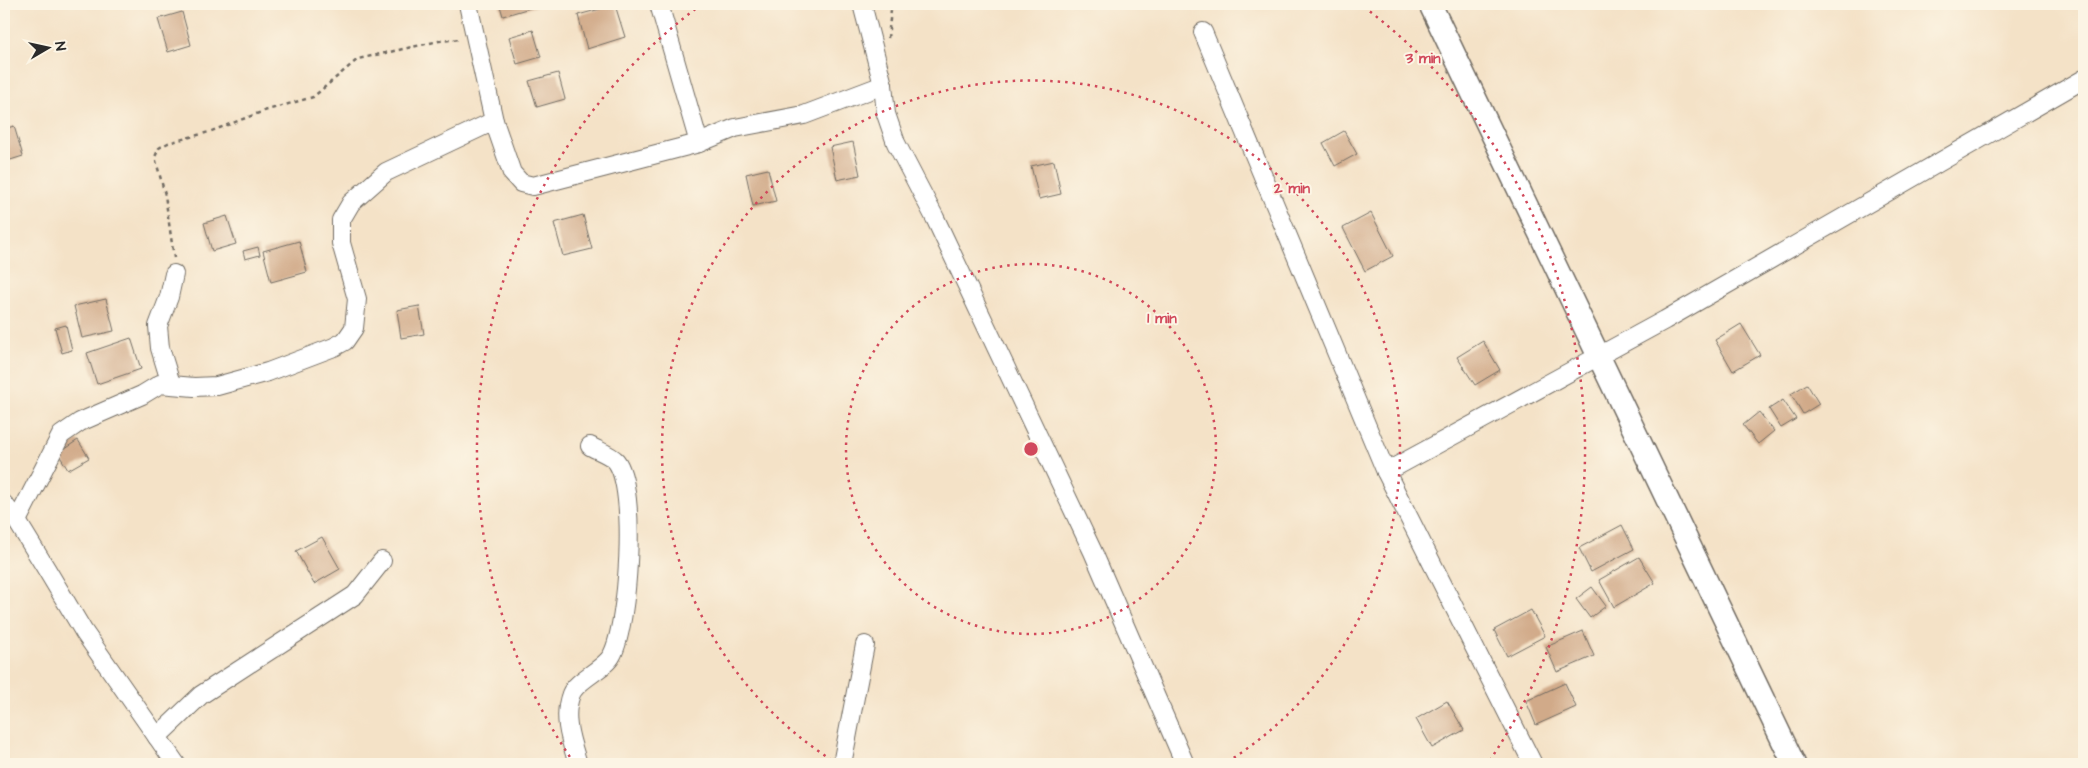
<svg xmlns="http://www.w3.org/2000/svg" width="2088" height="768" viewBox="0 0 2088 768" font-family="'Architects Daughter',sans-serif">
	<style>
		.building { fill: #d1aa89 }
		.lines { fill: none; stroke-linecap: round; stroke-linejoin: round }
		.minor-casing { stroke: #716b62; stroke-width: 20 }
		.tertiary-casing { stroke: #716b62; stroke-width: 25 }
		.path { stroke: #716b62; stroke-width: 2.5; stroke-dasharray: 4 4; stroke-linecap: butt }
		.minor { stroke: #fff; stroke-width: 18 }
		.tertiary { stroke: #fff; stroke-width: 22 }
		.ring { fill: none; stroke: #d1495b; stroke-width: 2.5; stroke-dasharray: 2.5 5 }
		.centre { fill: #d1495b; stroke: #fcf5e5; stroke-width: 2.5 }
		.ring-label { font-size: 15px; text-anchor: middle; font-weight: bold; fill: #d1495b; stroke: #fcf5e5; stroke-width: 4; stroke-linejoin: round; paint-order: stroke }
	</style>
	<rect width="100%" height="100%" fill="#fcf5e5"/>
	<filter id="ink" filterUnits="userSpaceOnUse"><feTurbulence type="fractalNoise" baseFrequency=".02" numOctaves="2"/><feDisplacementMap in="SourceGraphic" scale="10" xChannelSelector="R" yChannelSelector="G"/><feConvolveMatrix kernelMatrix="1 2 1 2 8 2 1 2 1" color-interpolation-filters="sRGB"/></filter>
	<filter id="wash" filterUnits="userSpaceOnUse"><feTurbulence type="fractalNoise" baseFrequency=".0096" numOctaves="4" result="noise"/><feDisplacementMap in="SourceGraphic" scale="20" xChannelSelector="R" yChannelSelector="G"/><feGaussianBlur stdDeviation="1.12" result="paint"/><feColorMatrix in="noise" values="0 0 0 0 0 0 0 0 0 0 0 0 0 0 0 0 0 1.4 0 .05"/><feComposite in="paint" operator="in"/></filter>
	<g filter="url(#wash)">
		<rect width="100%" height="100%" fill="#f4e2c7"/>
		<g id="blocks">
			<g class="building">
				<polygon points="506,4 543,4 503,16 500,6"/>
				<polygon points="615,5 625,37 587,49 578,15"/>
				<polygon points="182,12 191,45 168,52 158,19"/>
				<polygon points="533,30 541,57 517,64 509,37"/>
				<polygon points="558,73 565,99 537,107 529,81"/>
				<polygon points="14,126 23,156 4,162 4,129"/>
				<polygon points="1344,131 1357,154 1335,166 1323,143"/>
				<polygon points="853,142 860,175 837,180 830,147"/>
				<polygon points="1054,161 1061,194 1039,199 1031,166"/>
				<polygon points="768,169 776,201 753,206 746,174"/>
				<polygon points="1371,213 1393,256 1365,271 1343,228"/>
				<polygon points="583,215 592,249 563,256 554,223"/>
				<polygon points="227,216 236,244 212,251 204,223"/>
				<polygon points="299,241 307,272 271,282 263,251"/>
				<polygon points="258,247 260,255 245,259 243,251"/>
				<polygon points="106,299 114,331 82,338 74,306"/>
				<polygon points="419,306 424,334 401,338 397,310"/>
				<polygon points="1741,324 1760,355 1733,371 1715,340"/>
				<polygon points="66,325 72,350 62,353 55,328"/>
				<polygon points="131,338 141,369 97,384 87,353"/>
				<polygon points="1483,341 1500,370 1475,385 1457,357"/>
				<polygon points="1807,384 1819,404 1803,414 1791,394"/>
				<polygon points="1783,400 1796,419 1781,428 1769,409"/>
				<polygon points="1759,412 1774,431 1758,444 1743,425"/>
				<polygon points="78,440 89,458 68,470 58,453"/>
				<polygon points="1622,525 1634,549 1591,572 1579,548"/>
				<polygon points="322,537 340,569 314,584 296,551"/>
				<polygon points="1639,557 1655,583 1614,607 1599,580"/>
				<polygon points="1592,587 1606,606 1590,618 1576,599"/>
				<polygon points="1531,610 1545,636 1507,656 1494,630"/>
				<polygon points="1583,631 1594,656 1557,672 1546,647"/>
				<polygon points="1565,683 1576,707 1536,725 1526,701"/>
				<polygon points="1447,701 1464,730 1432,748 1416,719"/>
			</g>
		</g>
	</g>
	<g filter="url(#ink)">
		<use href="#blocks" fill-opacity="0" stroke="#716b62" stroke-width="1"/>
		<g class="lines">
			<g class="minor-casing">
				<g id="minor">
					<polyline points="468,4 494,121 512,173 521,183 533,186 699,143 735,128 804,115 883,85"/>
					<polyline points="659,4 699,143"/>
					<polyline points="862,4 883,85 886,114 896,143 935,218 1093,552 1185,764"/>
					<polyline points="1203,32 1386,472 1533,764"/>
					<polyline points="171,384 160,348 158,326 169,297 174,274"/>
					<polyline points="1386,472 1665,320 2084,79"/>
					<polyline points="4,504 17,521 47,570 84,632 176,764"/>
					<polyline points="17,521 61,435 80,422 142,395 160,384 194,387 217,386 268,372 334,347 345,341 354,328 357,299 341,243 341,220 351,203 386,172 494,121"/>
					<polyline points="157,737 201,695 355,595 382,561"/>
					<path d="M578 764C571 741 562 718 571 694 576 680 605 669 612 655 628 625 638 489 616 461 611 455 597 450 590 446"/>
					<polyline points="842,764 865,645"/>
				</g>
			</g>
			<g class="tertiary-casing">
				<polyline id="tertiary" points="1430,4 1794,764"/>
			</g>
			<g class="path">
				<polyline points="888,38 891,10 898,7 899,4"/>
				<polyline points="174,258 165,195 155,157 159,148 168,143 209,132 264,111 313,97 358,59 439,41 461,39"/>
			</g>
			<use href="#minor" class="minor"/>
			<use href="#tertiary" class="tertiary"/>
		</g>
	</g>
	<g class="ring">
		<circle cx="1031" cy="449" r="185"/>
		<path d="M838 764A369 369 0 1 1 1224 764"/>
		<path d="M574 763A554 554 0 0 1 698 7M1364 7A554 554 0 0 1 1488 763"/>
	</g>
	<circle cx="1031" cy="449" r="8" class="centre"/>
	<g class="ring-label">
		<text x="1423" y="63">3 min</text>
		<text x="1292" y="193">2 min</text>
		<text x="1162" y="323">1 min</text>
	</g>
	<rect width="2088" height="768" fill="none" stroke="#fcf5e5" stroke-width="20"/>
	<g transform="translate(48 48) rotate(81)" stroke="#fcf5e5" stroke-width="4" paint-order="stroke">
	<path d="M0-4L9 19L0 12L-9 19Z" fill="#2b2b2b"/>
	<text y="-8" font-size="14" font-weight="bold" text-anchor="middle" fill="#2b2b2b">N</text>
	</g>
</svg>
